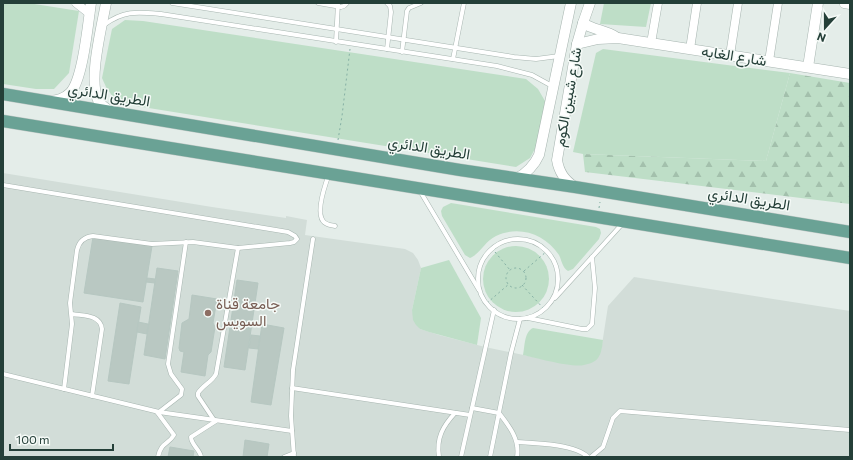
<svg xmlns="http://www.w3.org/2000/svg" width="853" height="460" viewBox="0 0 853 460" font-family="Commissioner,Vazirmatn,sans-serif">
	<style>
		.built { fill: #d2ddd8 }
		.green { fill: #bedec7 }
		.forest { fill: url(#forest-firs) }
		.building { fill: #b9c8c2; stroke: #b6c7c1 }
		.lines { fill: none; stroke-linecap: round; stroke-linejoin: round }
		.service-casing { stroke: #a7b5b0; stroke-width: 5 }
		.minor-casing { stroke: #a7b5b0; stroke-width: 9 }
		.tertiary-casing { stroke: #a7b5b0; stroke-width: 11 }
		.primary-casing { stroke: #c2c9c7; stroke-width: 13 }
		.path { stroke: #85b0a4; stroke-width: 1; stroke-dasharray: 2 3; stroke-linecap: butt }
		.service { stroke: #fff; stroke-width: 4 }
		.minor { stroke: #fff; stroke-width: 8 }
		.tertiary { stroke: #fff; stroke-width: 10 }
		.primary { stroke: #6aa295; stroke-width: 12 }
		.education-dot { fill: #8d6e63; stroke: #f5faf7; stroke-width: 1.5 }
		.labels { text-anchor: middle; stroke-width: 3; stroke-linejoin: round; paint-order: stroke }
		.street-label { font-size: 15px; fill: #243f38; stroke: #f5faf7 }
		.education-label { font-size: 15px; fill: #785e54; stroke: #f5faf7; text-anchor: start }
	</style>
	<defs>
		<pattern id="forest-firs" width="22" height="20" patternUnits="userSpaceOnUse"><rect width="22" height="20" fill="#bedec7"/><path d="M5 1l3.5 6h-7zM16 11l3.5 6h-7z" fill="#a3c0ac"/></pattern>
	</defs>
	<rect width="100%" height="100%" fill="#e4ede9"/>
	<polygon class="built" points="3,173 212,207 286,218 286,216 307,220 305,235 405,249 413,253 418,260 421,268 412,310 420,329 439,335 485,347 562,363 601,351 608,306 634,277 850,311 850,457 3,457"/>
	<g class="green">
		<polygon points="3,3 28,3 79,11 69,73 54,89 36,89 3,84"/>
		<polygon points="604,3 651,3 646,27 600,24"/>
		<polygon points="125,20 143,21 526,79 538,89 545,101 537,145 530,158 516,167 130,105 113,97 106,87 102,78 112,29"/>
		<polygon points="603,49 790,73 766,161 583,154 573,152 596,53"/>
		<path d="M451 203 596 227 600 229 601 233 599 239 573 269 568 271C562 267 562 261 559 255 545 234 519 225 496 236 485 241 480 254 470 258L465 255 442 216 441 211 443 207Z"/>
		<circle cx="516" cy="279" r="33"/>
		<polygon points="449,260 481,318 477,345 429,332 420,329 416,325 413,320 412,310 421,268"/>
		<path d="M533 328 603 340C602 347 602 352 598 358 595 362 589 364 584 365 573 368 536 358 523 355 525 346 524 332 533 328Z"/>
	</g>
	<polygon class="forest" points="790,73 850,83 850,204 585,172 583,154 766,161"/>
	<g class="building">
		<polygon points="93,237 152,246 143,302 84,293"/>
		<polygon points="157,268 178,271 165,359 144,355"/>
		<polygon points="147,278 155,279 155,283 146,282"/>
		<polygon points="237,280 258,283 245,370 224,367"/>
		<polygon points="192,295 217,299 213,323 215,327 211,352 208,355 205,376 181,372 184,352 180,351 179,348 182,323 189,319"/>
		<polygon points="120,303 141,307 129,384 108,381"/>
		<polygon points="138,322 148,324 147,334 137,332"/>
		<polygon points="262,324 284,328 271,405 251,402"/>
		<polygon points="251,335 260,336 258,349 249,348"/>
		<polygon points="245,440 269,444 267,457 243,457"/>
		<polygon points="170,447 194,451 193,457 168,457"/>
	</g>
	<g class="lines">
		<g class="service-casing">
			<g id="service">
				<polyline points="172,3 514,57 536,59 559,56"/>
				<polyline points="318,3 341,7 344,6 347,3"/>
				<path d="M104 25C124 10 138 12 161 14L497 66 532 75 552 86"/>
				<polyline points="336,42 338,3"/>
				<polyline points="387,49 391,12 390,6 387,3"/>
				<polyline points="402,52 407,11 409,8 421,3"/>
				<polyline points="453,59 464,3"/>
				<path d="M329 174C325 185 316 212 323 221 326 225 330 225 335 226"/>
				<path d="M3 185 288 232 295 236 297 239 294 242 290 243 238 248 193 242 152 244 93 236C84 237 79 241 77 250L70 303 72 324 64 389"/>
				<polyline points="420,191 479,290"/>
				<circle cx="518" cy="279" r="40"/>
				<polyline points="555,298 623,223"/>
				<path d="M72 314C83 316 100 314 102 329L92 396"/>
				<polyline points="528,318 582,329 587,329 592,324 595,288 592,257"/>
				<polyline points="3,374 159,412 292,431"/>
				<polyline points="292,388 470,415"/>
				<path d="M472 408 499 413C509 426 520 439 517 457"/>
				<path d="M157 412 174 435C168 445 161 442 158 457"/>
				<polyline points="159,412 181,395 182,389 171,374 168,364 186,242"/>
				<path d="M214 420 198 396V393C203 385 212 382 216 374L238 248"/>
				<path d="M517 442C535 443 575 444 588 457"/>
				<path d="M201 457C200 449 191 445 191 437L216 421"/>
				<polyline points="284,457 294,453"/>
				<polyline points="294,457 291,416 293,370 313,239"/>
				<path d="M439 457C436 438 443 426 455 413"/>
				<polyline points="461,457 494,310"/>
				<polyline points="490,457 511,353 520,319"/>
				<polyline points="591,457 603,447 613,418 620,411 850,430"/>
			</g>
		</g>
		<g class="minor-casing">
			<g id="minor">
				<polyline points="76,3 90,14"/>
				<polyline points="844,4 850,5"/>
				<polyline points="651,43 658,3"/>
				<polyline points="690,49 697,3"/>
				<polyline points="730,55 738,3"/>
				<polyline points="769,61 778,3"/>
			</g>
		</g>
		<g class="tertiary-casing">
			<g id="tertiary">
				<path d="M106 3C102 26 88 80 98 100 101 106 107 109 112 112"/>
				<path d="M583 23C593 30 606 30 616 37"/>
				<polyline points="577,44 598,39 618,38 850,74"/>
				<polyline points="808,67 818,3"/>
				<path d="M50 101C57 100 64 99 70 93 83 80 88 23 91 3"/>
				<path d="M516 179C527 173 534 166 539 155L571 3"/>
				<path d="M575 187C564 180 559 172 557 160L577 44 583 23 590 3"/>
			</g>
		</g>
		<g class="primary-casing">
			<g id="primary">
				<polyline points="3,94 460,170 575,187 850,232"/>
				<polyline points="3,121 850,258"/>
			</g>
		</g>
		<g class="path">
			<polyline points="338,140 342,116 350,49"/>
			<polyline points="599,208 600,202"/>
			<polyline points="495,247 495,252 510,270"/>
			<circle cx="516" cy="278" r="10"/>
			<polyline points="524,271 547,251"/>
			<polyline points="522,285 544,309"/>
			<polyline points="487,303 509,284"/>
		</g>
		<use href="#service" class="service"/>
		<use href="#minor" class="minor"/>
		<use href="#tertiary" class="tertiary"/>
		<use href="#primary" class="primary"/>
	</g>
	<circle class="education-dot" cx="208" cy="313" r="4"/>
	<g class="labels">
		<g class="street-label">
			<text transform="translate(734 56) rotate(9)" y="5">شارع الغابه</text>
			<text transform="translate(109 95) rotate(9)" y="5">الطريق الدائري</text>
			<text transform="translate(568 97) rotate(-80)" y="5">شارع شبين الكوم</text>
			<text transform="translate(429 148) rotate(9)" y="5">الطريق الدائري</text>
			<text transform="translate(749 199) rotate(9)" y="5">الطريق الدائري</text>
		</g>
		<g class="education-label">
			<text x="216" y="309">جامعة قناة<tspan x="216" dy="17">السويس</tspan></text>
		</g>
	</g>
	<rect width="853" height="460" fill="none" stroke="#243f38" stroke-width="8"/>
	<g transform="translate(825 28) rotate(201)" stroke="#f5faf7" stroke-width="3" paint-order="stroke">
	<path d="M0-3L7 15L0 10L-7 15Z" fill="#243f38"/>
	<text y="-6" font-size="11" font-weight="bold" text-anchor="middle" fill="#243f38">N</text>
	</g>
	<path d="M10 444v6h103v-6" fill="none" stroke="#243f38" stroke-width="2"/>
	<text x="16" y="444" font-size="12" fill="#243f38" stroke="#f5faf7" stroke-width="3" paint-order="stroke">100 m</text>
</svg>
